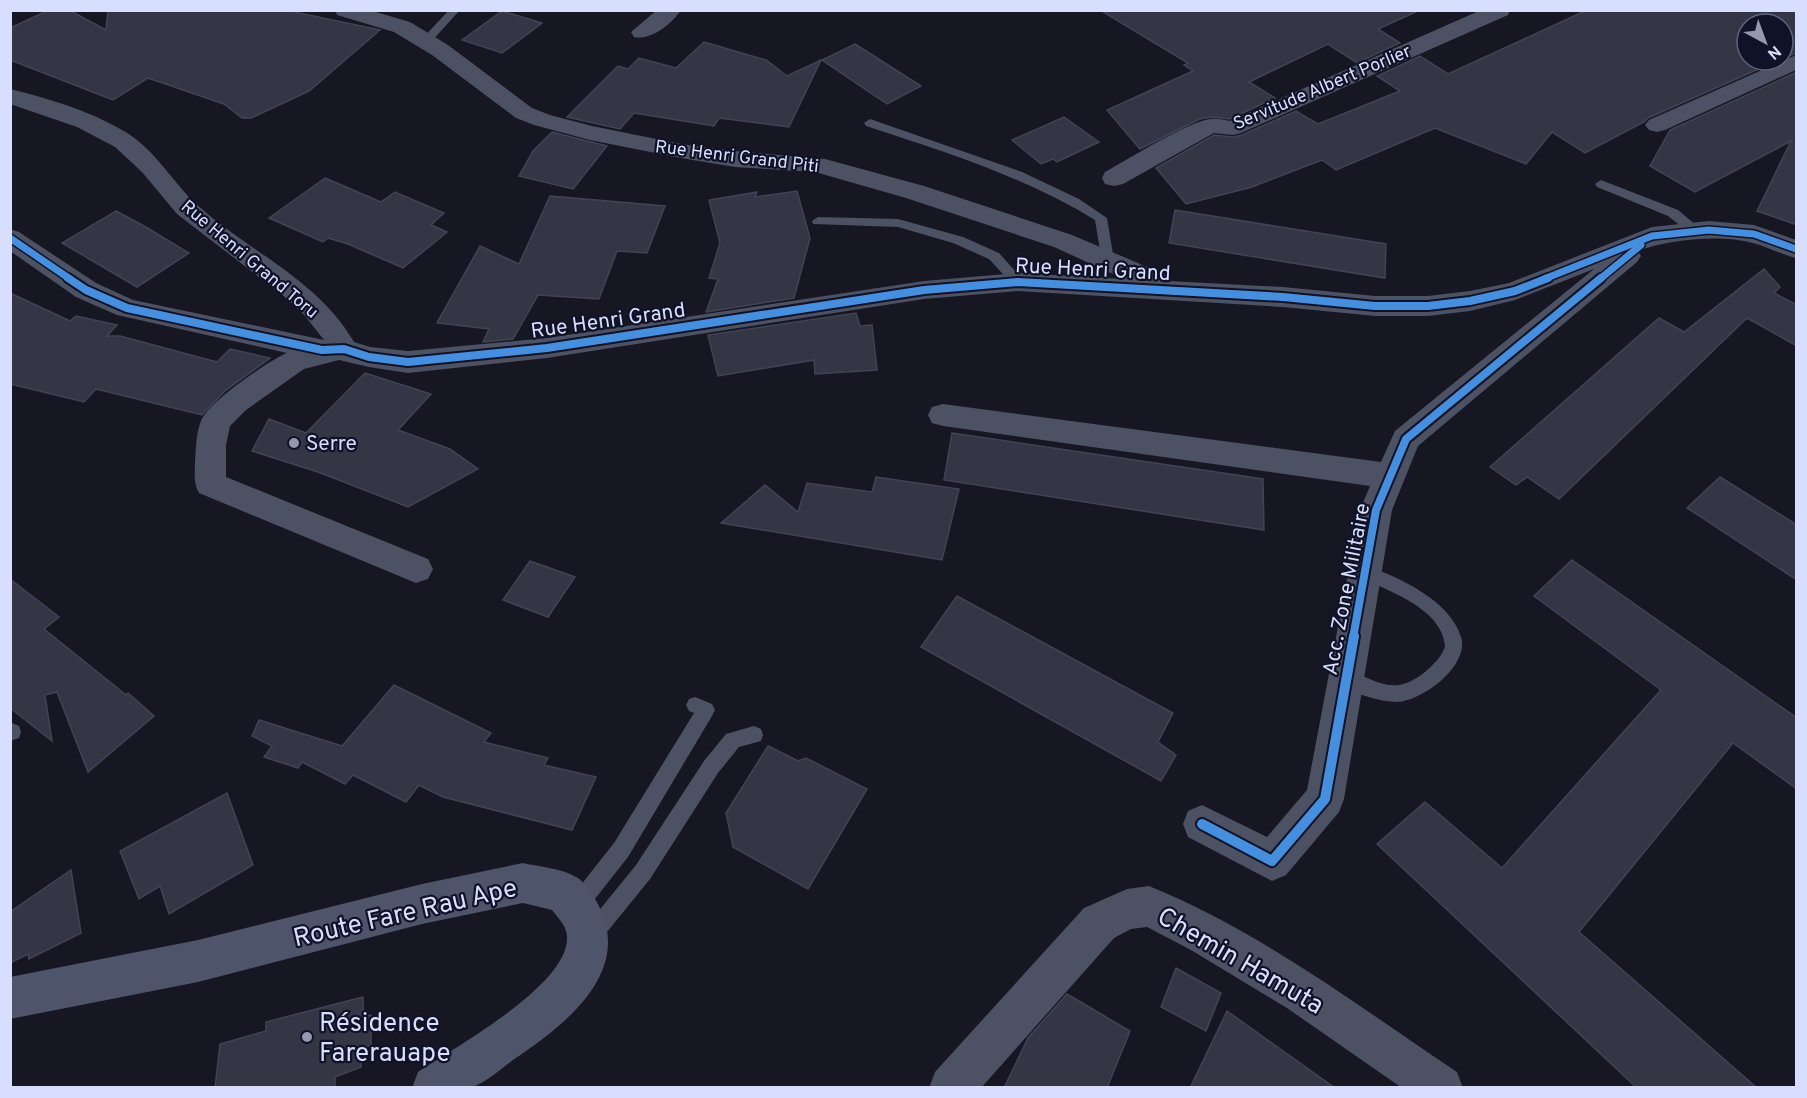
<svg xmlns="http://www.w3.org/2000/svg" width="1807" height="1098" viewBox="0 0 1807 1098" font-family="Overpass,sans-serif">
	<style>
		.building { fill: #343645; stroke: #414356; stroke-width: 1.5 }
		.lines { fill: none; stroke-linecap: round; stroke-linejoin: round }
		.service { fill: #4c5163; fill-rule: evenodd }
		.minor { fill: #4c5163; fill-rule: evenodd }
		.secondary { fill: #4e5469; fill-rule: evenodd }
		.cycleway-far2-casing { stroke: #101328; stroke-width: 10 }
		.cycleway-far1-casing { stroke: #101328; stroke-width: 12 }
		.cycleway-casing { stroke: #101328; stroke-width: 14 }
		.cycleway-far2 { stroke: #468fdf; stroke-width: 7 }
		.cycleway-far1 { stroke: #468fdf; stroke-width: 8 }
		.cycleway { stroke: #468fdf; stroke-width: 10 }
		.poi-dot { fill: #9499b1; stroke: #101328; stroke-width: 2 }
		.labels { text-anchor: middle; stroke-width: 4.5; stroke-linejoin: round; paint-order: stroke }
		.far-street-label { font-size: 18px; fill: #d8dffe; stroke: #101328 }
		.street-label { font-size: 21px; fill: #d8dffe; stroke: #101328 }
		.poi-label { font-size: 21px; fill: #d8dffe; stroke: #101328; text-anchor: start }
		.near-street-label { font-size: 26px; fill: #d8dffe; stroke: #101328 }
		.near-poi-label { font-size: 26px; fill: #d8dffe; stroke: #101328; text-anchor: start }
	</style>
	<rect width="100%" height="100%" fill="#161722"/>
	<g class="building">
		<polygon points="49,10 69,10 106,30 108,10 285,10 380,30 309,91 251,118 242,118 224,104 148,78 113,100 10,60 10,28"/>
		<polygon points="1100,10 1420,10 1378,29 1400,43 1357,63 1328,44 1249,82 1275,98 1230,119 1213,117 1200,119 1140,149 1107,110 1193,71 1184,65 1188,63"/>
		<polygon points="1587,10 1797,10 1797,53 1783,58 1783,24 1747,24 1747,60 1779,60 1648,118 1644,122 1585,153 1552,132 1526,164 1435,128 1336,170 1322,160 1252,187 1186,204 1156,168 1214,135 1233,137 1242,135 1296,111 1318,124 1400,91 1377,76 1420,56 1448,74"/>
		<polygon points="502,11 542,23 502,53 462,40"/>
		<polygon points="704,42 766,60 787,76 821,60 789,127 719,118 714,126 634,113 620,129 567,117 618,66 628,69 639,58 676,68"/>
		<polygon points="855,44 921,86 887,104 822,60"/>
		<polygon points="1797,72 1797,225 1757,211 1791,141 1695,192 1650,166 1670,130"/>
		<polygon points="1064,117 1099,142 1057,162 1053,159 1041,164 1012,140"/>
		<polygon points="552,132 607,146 573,189 519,176 533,151"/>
		<polygon points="325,178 381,202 395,192 444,213 431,225 447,232 403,268 348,244 328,238 323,242 269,218"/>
		<polygon points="797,191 810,238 794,298 706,312 718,279 709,278 720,243 709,200 757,192 755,197"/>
		<polygon points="550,196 665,206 647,253 617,251 599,299 538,295 513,339 483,342 489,329 437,323 480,246 519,264"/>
		<polygon points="1175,210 1386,244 1385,278 1169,243"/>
		<polygon points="116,211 144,226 189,253 137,287 62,243"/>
		<polygon points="1764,269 1780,287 1774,293 1797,305 1797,346 1747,318 1559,499 1527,477 1516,485 1490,467 1659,318 1684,332"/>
		<polygon points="10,293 70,321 76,316 117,325 107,336 120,336 217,362 230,349 270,358 225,391 202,415 96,389 84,402 10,384"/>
		<polygon points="856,313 860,326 872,325 877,370 815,374 814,360 718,376 708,335"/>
		<polygon points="365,373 431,394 398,430 450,449 478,469 408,507 318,472 252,451 269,419 306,433"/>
		<polygon points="952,433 1263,479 1264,530 944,480"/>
		<polygon points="876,477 959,489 942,560 721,523 765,485 798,512 807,483 872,492"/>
		<polygon points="1720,477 1797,525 1797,580 1687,508"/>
		<polygon points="1572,560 1797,718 1797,789 1733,743 1579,932 1757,1088 1637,1088 1377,844 1425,802 1502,868 1661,690 1534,596"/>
		<polygon points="530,561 575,577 548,617 503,600"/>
		<polygon points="10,579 59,617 44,629 126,695 128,693 154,716 88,772 57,692 45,695 52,741 10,708"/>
		<polygon points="957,596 1173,713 1158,742 1176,755 1161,781 921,647"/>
		<polygon points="394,685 491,733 484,742 548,758 544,765 596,777 572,830 443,797 419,785 406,802 353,775 345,784 302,762 298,768 264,757 272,746 252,736 259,720 342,746"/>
		<polygon points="768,746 798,761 806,758 867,789 808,889 733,847 726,813"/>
		<polygon points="227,793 253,865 169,914 160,886 139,899 120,851"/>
		<polygon points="71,870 81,933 29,959 28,954 10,963 10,912"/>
		<polygon points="1176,968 1221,993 1206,1031 1161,1007"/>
		<polygon points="1067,994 1130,1031 1107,1088 1004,1088 1028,1038"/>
		<polygon points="363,997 363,1016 371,1015 371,1045 363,1048 361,1067 335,1077 335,1088 215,1088 220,1044 266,1031 266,1022"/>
		<polygon points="1227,1011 1335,1088 1190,1088"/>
	</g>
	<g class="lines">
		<g class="service">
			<polygon points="449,10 460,10 430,43 422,43 422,39"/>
			<path d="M870 119 1022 172 1079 199 1107 218 1114 260 1107 264 1102 263 1095 220C1023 176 945 152 866 126L864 123Z"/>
			<polygon points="1601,180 1678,210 1703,231 1701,234 1691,234 1668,216 1597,187 1595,184"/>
			<polygon points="818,217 898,219 963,237 999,253 1025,282 1018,287 1013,285 989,259 953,243 898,227 813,224 812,221"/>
			<path d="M1365 565C1398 577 1450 600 1461 637 1470 665 1423 701 1397 702 1378 702 1357 693 1340 687L1337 681 1340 675C1367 665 1384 705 1425 672 1433 665 1442 657 1445 646 1442 608 1388 591 1359 577L1357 572 1359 567Z"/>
			<polygon points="695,697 712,704 715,710 712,716 628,857 583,914 576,917 569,914 566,907 569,900 614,843 694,713 689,711 686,705 689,699"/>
			<polygon points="12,723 19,726 21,732 19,738 10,741"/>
			<polygon points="754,726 761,729 763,735 761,741 739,747 718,773 650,879 598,943 591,946 584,943 581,936 584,929 636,865 704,761 726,734"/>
		</g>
		<g class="minor">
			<path d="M335 10H369L410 22 448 45 532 108 550 115 592 126 681 144 735 151 825 159 924 186 1072 235 1166 275 1169 281 1283 287 1375 296H1428L1470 291 1509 283 1652 227 1709 221 1754 225 1796 240V258C1781 254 1767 247 1753 243 1720 234 1669 239 1638 251L1641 256 1637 262 1418 446 1392 510 1344 799 1339 812 1286 875 1272 881 1188 837 1183 824 1188 811 1202 805 1267 837 1307 790 1360 510 1370 486 943 426 932 423 928 415 932 407 943 404 1381 462 1395 431 1594 269 1515 300 1470 311 1428 316H1375L1283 307 1018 291 924 299 547 358 408 373 369 367 339 360 304 369 246 410 230 426 226 445V477L428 559 433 569 428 579 416 583 199 493C193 482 195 473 195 462 196 448 196 433 201 421 208 402 268 361 287 353L117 315 76 297 10 251V229L19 232 96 283 133 300 324 340 305 316 285 297 177 214 142 172 115 147 77 127 10 104V89C47 98 90 111 122 130 153 147 169 177 193 201 246 251 316 277 354 342L370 347 408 351 547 338 924 281 1018 273 1124 279 1054 247 906 198 815 172 735 167 681 158 590 140 534 125 516 118 432 55 394 32 337 15Z"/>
			<path d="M657 10H681C672 24 650 41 634 37L631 32Z"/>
			<path d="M1481 10H1510L1508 15 1241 133 1233 135 1214 133 1123 184 1114 186 1105 184 1102 178 1105 172C1127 160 1189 121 1211 119 1217 118 1224 120 1230 121Z"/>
			<polygon points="1796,55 1796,70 1665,130 1657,132 1649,130 1645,125 1649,120"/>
			<path d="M1149 886C1260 931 1358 1006 1457 1072L1463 1088H1402L1287 1008 1191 950 1147 927 1131 929 1114 938 981 1088H929L935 1072 1084 908 1127 889Z"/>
		</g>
		<path class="secondary" d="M523 863C540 867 561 868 576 877 586 882 598 902 602 913 629 978 559 1029 513 1060 501 1069 489 1080 475 1086 466 1091 425 1088 412 1088L418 1072C455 1047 569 985 567 937 567 926 558 918 552 910L523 903 422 924 198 982 10 1019V977L198 940 422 884Z"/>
		<g class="cycleway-far2-casing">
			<g id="cycleway-far2">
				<polyline points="10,238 70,279"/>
				<polyline points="1544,279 1652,236 1709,230 1754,234 1796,249"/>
				<polyline points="1600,279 1641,245"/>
			</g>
		</g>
		<g class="cycleway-far1-casing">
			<g id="cycleway-far1">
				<polyline points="68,278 86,290 127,308 322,350 344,349 369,357 408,362 547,348 924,290 1018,282 1283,297 1375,306 1428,306 1470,301 1515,291 1548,278"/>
				<polyline points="1353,638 1376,510 1406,439 1601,278"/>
			</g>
		</g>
		<g class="cycleway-casing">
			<polyline id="cycleway" points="1202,824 1272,861 1325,799 1354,636"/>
		</g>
		<use href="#cycleway-far2" class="cycleway-far2"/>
		<use href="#cycleway-far1" class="cycleway-far1"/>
		<use href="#cycleway" class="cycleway"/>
	</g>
	<g class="poi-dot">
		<circle cx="294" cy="443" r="6"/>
		<circle cx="307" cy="1037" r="6"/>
	</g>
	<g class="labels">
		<g class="far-street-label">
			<text transform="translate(1322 87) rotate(-23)" y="6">Servitude Albert Porlier</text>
			<text transform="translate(737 156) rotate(7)" y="6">Rue Henri Grand Piti</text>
			<text transform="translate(250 259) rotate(40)" y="6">Rue Henri Grand Toru</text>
		</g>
		<g class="street-label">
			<text transform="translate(1093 269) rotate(3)" y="7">Rue Henri Grand</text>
			<text transform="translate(608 320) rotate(-8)" y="7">Rue Henri Grand</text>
			<text transform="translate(1346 589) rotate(-79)" y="7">Acc. Zone Militaire</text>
		</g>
		<g class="poi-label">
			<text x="306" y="450">Serre</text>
		</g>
		<g class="near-street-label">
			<text transform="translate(405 912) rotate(-13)" y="9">Route Fare Rau Ape</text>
			<text transform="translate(1241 960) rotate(30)" y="9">Chemin Hamuta</text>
		</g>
		<g class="near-poi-label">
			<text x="319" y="1031">Résidence<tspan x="319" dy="30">Farerauape</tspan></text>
		</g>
	</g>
	<rect width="1807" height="1098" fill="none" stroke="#d8dffe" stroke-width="24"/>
	<g transform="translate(1765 42) rotate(139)"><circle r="28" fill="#101328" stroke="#60657e" stroke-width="1.5"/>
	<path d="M0-4.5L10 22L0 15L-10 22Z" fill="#9499b1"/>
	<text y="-9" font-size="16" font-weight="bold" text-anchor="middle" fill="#d8dffe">N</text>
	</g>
</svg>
